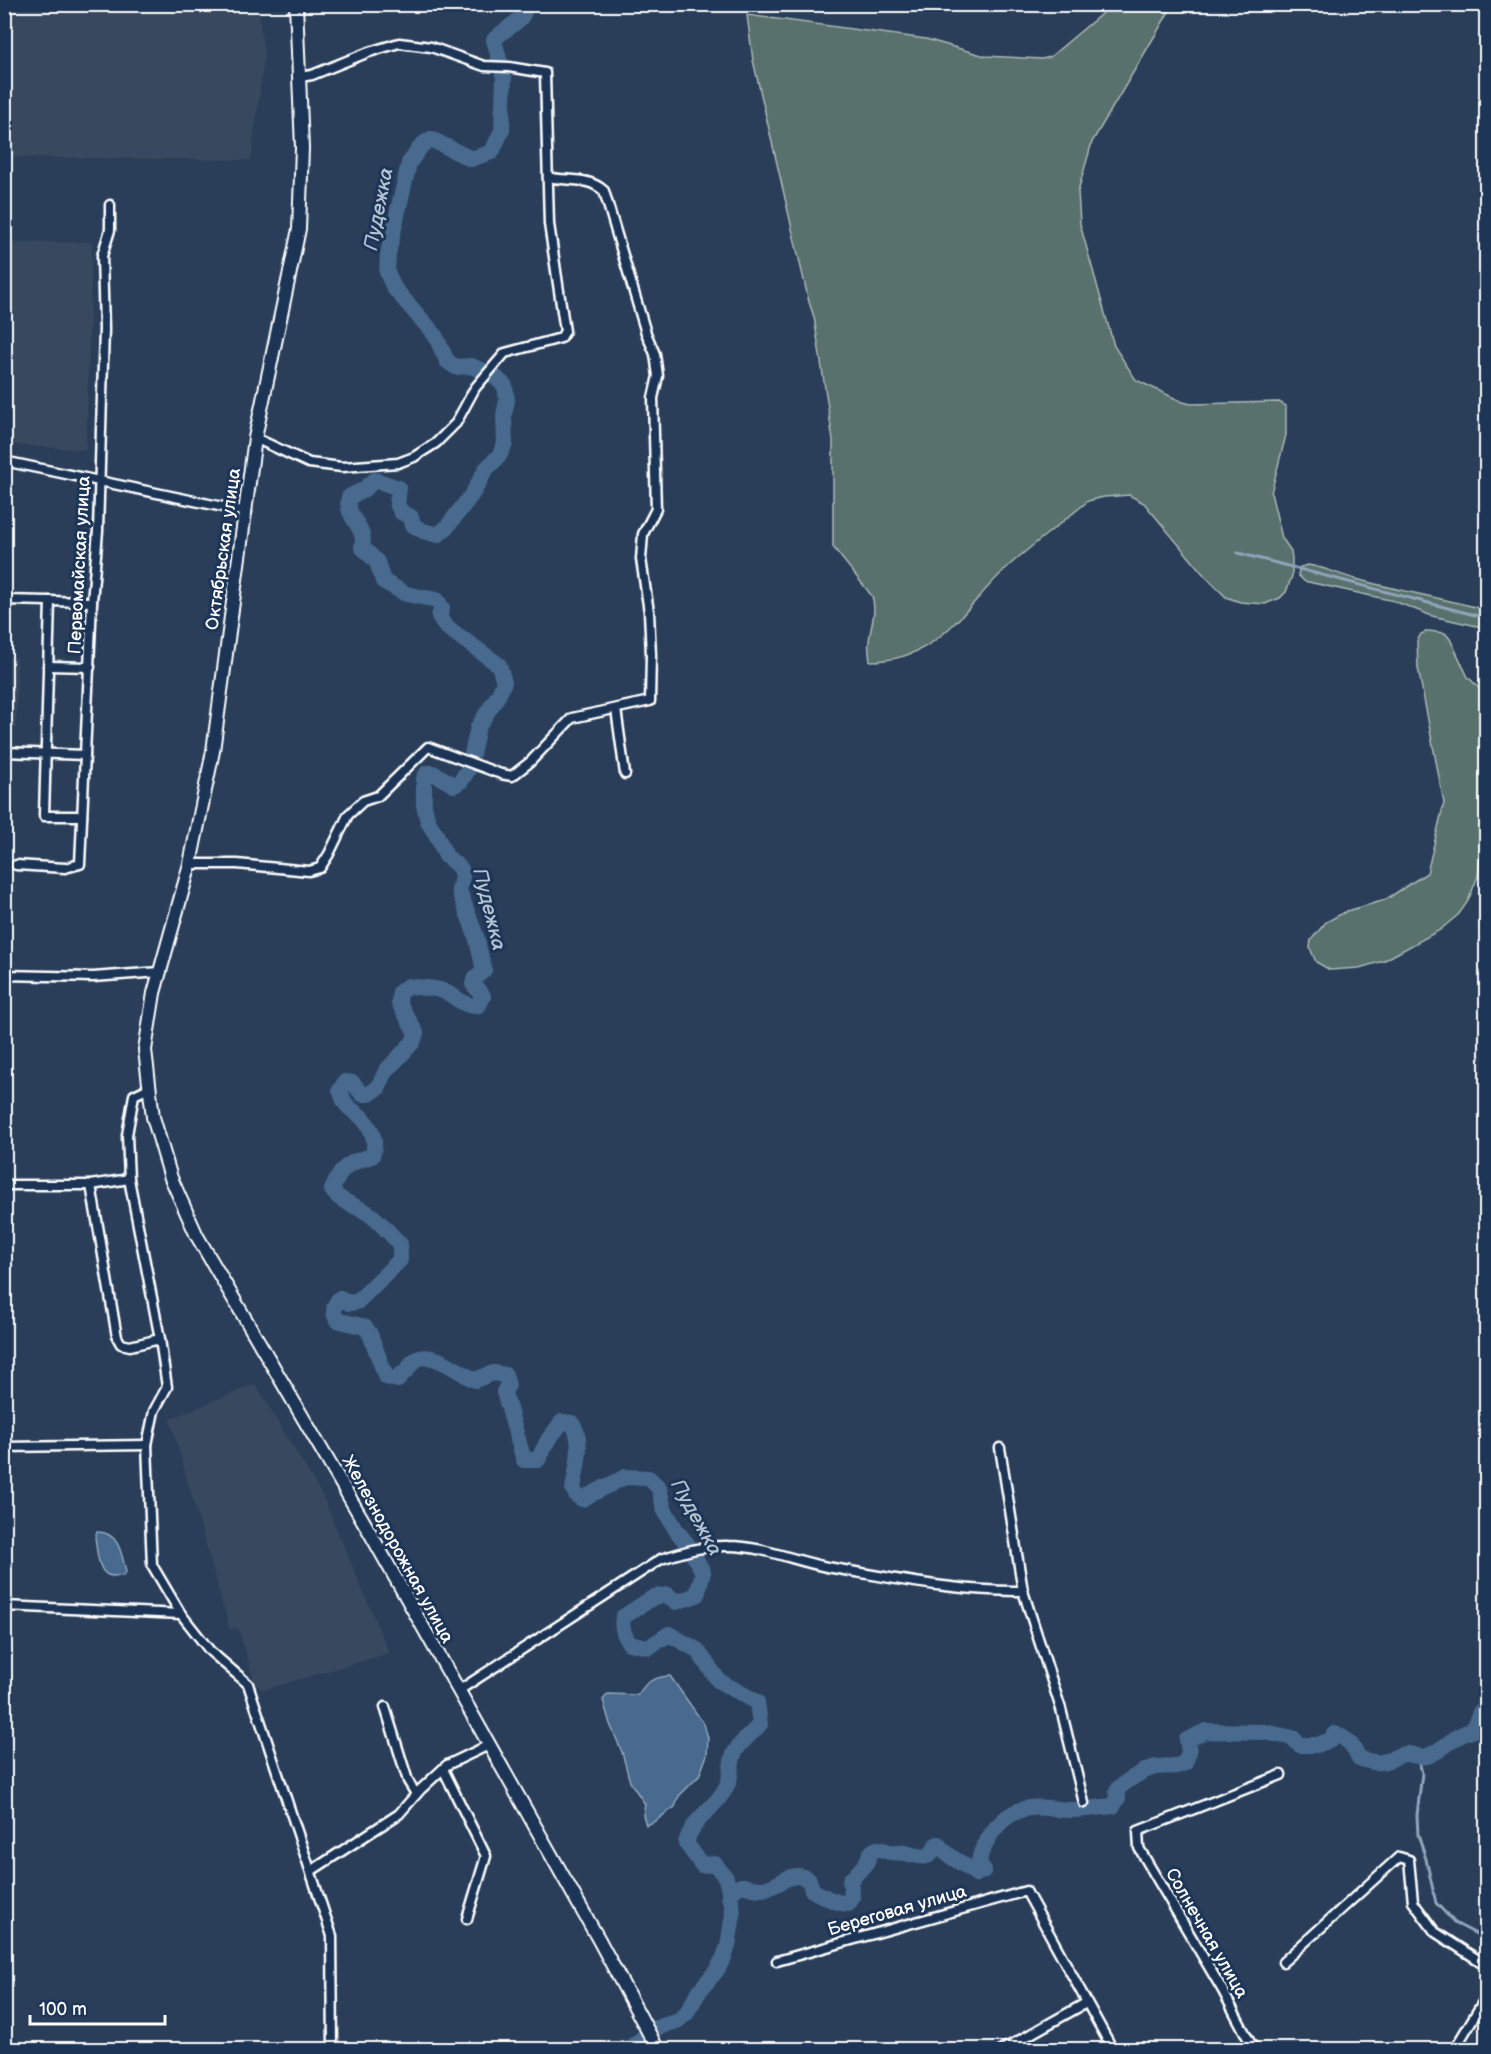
<svg xmlns="http://www.w3.org/2000/svg" width="1491" height="2054" viewBox="0 0 1491 2054" font-family="'Balsamiq Sans',sans-serif">
	<style>
		.built { fill: #39495e }
		.green { fill: #58716d; stroke: #acb8b6; stroke-width: 1.5 }
		.water { fill: #476b8e; stroke: #91a6bb; stroke-width: 1.5 }
		.lines { fill: none; stroke-linecap: round; stroke-linejoin: round }
		.stream { stroke: #91a6bb; stroke-width: 3 }
		.river { stroke: #476b8e; stroke-width: 16 }
		.street-casing { stroke: #fff; stroke-width: 13 }
		.secondary-casing { stroke: #fff; stroke-width: 16 }
		.street { stroke: #1d3557; stroke-width: 8 }
		.secondary { stroke: #1d3557; stroke-width: 12 }
		.labels { text-anchor: middle; stroke-width: 6; stroke-linejoin: round; paint-order: stroke }
		.street-label { font-size: 18px; fill: #fff; stroke: #1d3557 }
		.water-label { font-size: 20px; font-style: italic; fill: #b5c4d2; stroke: #1d3557 }
	</style>
	<rect width="100%" height="100%" fill="#2a3e5a"/>
	<filter id="ink" filterUnits="userSpaceOnUse"><feTurbulence type="fractalNoise" baseFrequency=".0167" numOctaves="2"/><feDisplacementMap in="SourceGraphic" scale="12" xChannelSelector="R" yChannelSelector="G"/><feConvolveMatrix kernelMatrix="1 2 1 2 8 2 1 2 1" color-interpolation-filters="sRGB"/></filter>
	<g filter="url(#ink)">
		<g class="built">
			<polygon points="5,4 258,5 264,58 251,160 9,157 5,207"/>
			<polygon points="92,242 86,450 5,444 5,243"/>
			<polygon points="4,657 17,657 16,728 5,728"/>
			<polygon points="255,1384 322,1495 389,1653 263,1690 255,1684 238,1627 230,1630 170,1419"/>
		</g>
		<g class="green">
			<path d="M1112 5H1173L1092 142 1078 191 1080 224 1114 346 1136 380 1183 402 1191 404 1279 402 1286 406V435L1271 493 1282 538 1291 551 1292 558V576L1286 592 1280 598 1265 604 1240 602 1226 597 1204 575 1144 503 1129 495 1104 497 1088 501C1063 522 1037 541 1013 562 965 604 942 661 870 661 869 654 868 647 869 641 871 625 877 611 872 596L833 547V440L814 317 809 302 753 60 747 15 926 39 985 56 1042 59 1050 57Z"/>
			<polygon points="5,479 10,480 5,584 4,584"/>
			<path d="M1308 565C1325 567 1339 575 1356 579 1399 591 1443 598 1486 610V628L1432 616 1394 601 1304 581 1298 575 1300 567Z"/>
			<polygon points="1428,631 1445,633 1450,639 1468,677 1486,695 1486,807 1478,876 1468,901 1459,914 1440,930 1383,961 1359,968 1330,970 1316,962 1310,948 1311,940 1326,922 1347,911 1385,900 1427,873 1444,803 1418,668 1417,641 1421,634"/>
		</g>
		<g class="water">
			<path d="M97 1532C119 1531 122 1555 126 1572L123 1576C119 1575 112 1577 108 1575 97 1570 97 1548 95 1537Z"/>
			<path d="M670 1676 704 1724 708 1738 707 1755 699 1776 679 1796 675 1807C664 1813 658 1822 646 1825L643 1815 645 1804 630 1782 622 1752 610 1724 603 1700 608 1694 638 1695C646 1681 655 1677 670 1676Z"/>
		</g>
		<g class="lines">
			<g class="stream">
				<polyline points="1238,553 1486,618"/>
				<polyline points="1418,1757 1422,1773 1417,1815 1418,1835 1426,1859 1436,1903 1455,1923 1482,1937 1486,1938"/>
			</g>
			<g class="river">
				<path d="M525 4C527 22 503 28 494 40L504 77 502 130 492 152 471 159 431 139 422 145 409 163 388 254 387 272 394 288 435 335 447 361 456 367 471 366 493 375 505 386 507 400 504 415 505 444 499 456 486 469 473 493 447 527 438 535 423 531 413 525 411 517 401 512 397 504 399 488 375 480 363 490 349 497C344 518 368 527 362 547L377 562 383 581 406 594 437 600 442 608 439 616 445 626 499 665 504 682 499 694 478 727 469 768 461 781 454 785 433 773H427L424 778V805L428 822 436 834 446 856 461 869 462 877 459 890 476 936 484 970 476 977 473 984 483 996 479 1005C465 1009 455 995 443 991 433 987 419 988 408 986L400 992 399 1003 416 1033 413 1042 386 1071 378 1088 369 1094H362L353 1083 345 1082 340 1090C342 1095 343 1100 346 1104 351 1111 360 1114 364 1120 373 1130 377 1144 372 1156 348 1163 342 1165 332 1190 341 1203 356 1205 368 1213 380 1221 390 1234 400 1244V1260L357 1302 349 1303 340 1298C333 1305 332 1311 337 1320L365 1327 370 1334 386 1377 398 1380 400 1375C409 1372 409 1363 417 1359 436 1351 459 1373 475 1380L493 1373 505 1375 508 1385 504 1392 524 1460H538L548 1440 562 1422 572 1423C585 1442 576 1468 573 1489L576 1495 582 1499 625 1477 649 1478 659 1488 664 1509 676 1530 688 1545 703 1572 697 1595 676 1602 668 1595 654 1597 623 1617C621 1628 624 1634 629 1643L649 1647 669 1634 697 1650 719 1681 757 1702 760 1724C753 1733 740 1742 735 1752 730 1761 732 1774 728 1783 718 1808 693 1816 686 1843L702 1865 715 1864 726 1878 732 1905 733 1914 728 1946 724 1957 717 1970 700 1990 686 2014 677 2021 656 2028 627 2050"/>
				<path d="M729 1897C742 1877 746 1890 763 1889 780 1887 791 1868 809 1880L812 1890C823 1896 835 1903 848 1904L852 1898 850 1880C856 1875 861 1869 866 1863 869 1859 868 1854 873 1851 879 1846 884 1852 891 1852 895 1853 901 1852 905 1853 918 1856 931 1862 936 1845L938 1844C947 1858 965 1863 976 1874L984 1870C976 1861 980 1855 985 1845 993 1827 1009 1811 1029 1808 1043 1806 1058 1810 1071 1810 1085 1810 1099 1807 1113 1806L1118 1798 1117 1790C1124 1782 1145 1769 1156 1767 1168 1765 1173 1769 1185 1763L1189 1752 1187 1740 1206 1731 1265 1732 1293 1738 1299 1745H1317L1331 1740 1334 1734C1347 1738 1353 1745 1359 1758 1366 1761 1378 1764 1386 1761 1394 1759 1399 1753 1408 1754 1415 1755 1419 1758 1427 1756 1444 1751 1454 1734 1472 1731L1480 1712 1486 1708"/>
			</g>
			<g class="street-casing">
				<g id="street">
					<polyline points="255,438 309,463 342,467 398,463 414,457 436,443 456,423 475,388 505,353 561,338 565,331 549,224 545,73 509,67 484,66 431,47 399,43 369,52 312,75 300,77"/>
					<polyline points="4,461 247,512"/>
					<polyline points="4,600 92,602"/>
					<polyline points="50,601 44,816 82,816"/>
					<polyline points="48,666 90,667"/>
					<polyline points="616,709 625,774"/>
					<polyline points="4,752 85,755"/>
					<path d="M190 864H237L309 871 320 868 329 854 348 815 363 801 378 796 428 747 501 774 512 776 530 762 572 718 650 701 651 655 649 612 641 559 643 534 656 509 653 398 658 376 655 354 646 333 604 191C588 176 567 182 548 177"/>
					<polyline points="16,865 65,868 80,864 92,602 98,531 104,329 102,256 110,230 110,205"/>
					<polyline points="4,975 93,977 160,972"/>
					<polyline points="149,1088 134,1095 127,1135 129,1179 160,1339 167,1387 154,1411 147,1445 152,1565 181,1614 210,1651 248,1684 332,1936 333,2050"/>
					<polyline points="4,1185 91,1185 129,1179"/>
					<polyline points="91,1185 117,1337 121,1344 130,1346 160,1339"/>
					<polyline points="4,1447 147,1445"/>
					<polyline points="1000,1448 1023,1591 1061,1709 1084,1803"/>
					<polyline points="4,1606 181,1614"/>
					<path d="M458 1691 661 1559C683 1552 705 1545 729 1546 762 1546 795 1561 827 1567 892 1578 958 1592 1023 1591"/>
					<polyline points="385,1707 408,1781 416,1794"/>
					<polyline points="443,1769 486,1856 467,1919"/>
					<polyline points="311,1871 399,1814 420,1790 447,1765 489,1745"/>
					<polyline points="777,1961 1026,1891 1113,2050"/>
					<polyline points="1283,1962 1399,1857 1409,1860 1413,1902 1435,1932 1486,1965"/>
					<polyline points="1002,2050 1086,2003"/>
					<polyline points="1254,2050 1223,1991 1139,1848 1138,1831 1281,1775"/>
					<polyline points="1454,2050 1486,1997"/>
				</g>
			</g>
			<g class="secondary-casing">
				<polyline id="secondary" points="296,4 302,148 299,229 255,438 213,751 190,864 154,993 145,1050 153,1117 171,1178 197,1236 369,1531 599,1940 658,2050"/>
			</g>
			<use href="#street" class="street"/>
			<use href="#secondary" class="secondary"/>
		</g>
	</g>
	<g class="labels">
		<g class="street-label">
			<text transform="translate(223 549) rotate(-82)" y="6">Октябрьская улица</text>
			<text transform="translate(79 565) rotate(-87)" y="6">Первомайская улица</text>
			<text transform="translate(398 1549) rotate(61)" y="6">Железнодорожная улица</text>
			<text transform="translate(897 1910) rotate(-16)" y="6">Береговая улица</text>
			<text transform="translate(1207 1933) rotate(60)" y="6">Солнечная улица</text>
		</g>
		<g class="water-label">
			<text transform="translate(378 209) rotate(-79)" y="7">Пудежка</text>
			<text transform="translate(490 909) rotate(76)" y="7">Пудежка</text>
			<text transform="translate(697 1517) rotate(61)" y="7">Пудежка</text>
		</g>
	</g>
	<rect width="1491" height="2054" fill="none" stroke="#1d3557" stroke-width="24"/>
	<rect x="12" y="12" width="1467" height="2030" fill="none" stroke="#fff" stroke-width="2" filter="url(#ink)"/>
	<path d="M30 2015v9h135v-9" fill="none" stroke="#ffffff" stroke-width="3"/>
	<text x="39" y="2015" font-size="18" fill="#ffffff" stroke="#1d3557" stroke-width="4.5" paint-order="stroke">100 m</text>
</svg>
